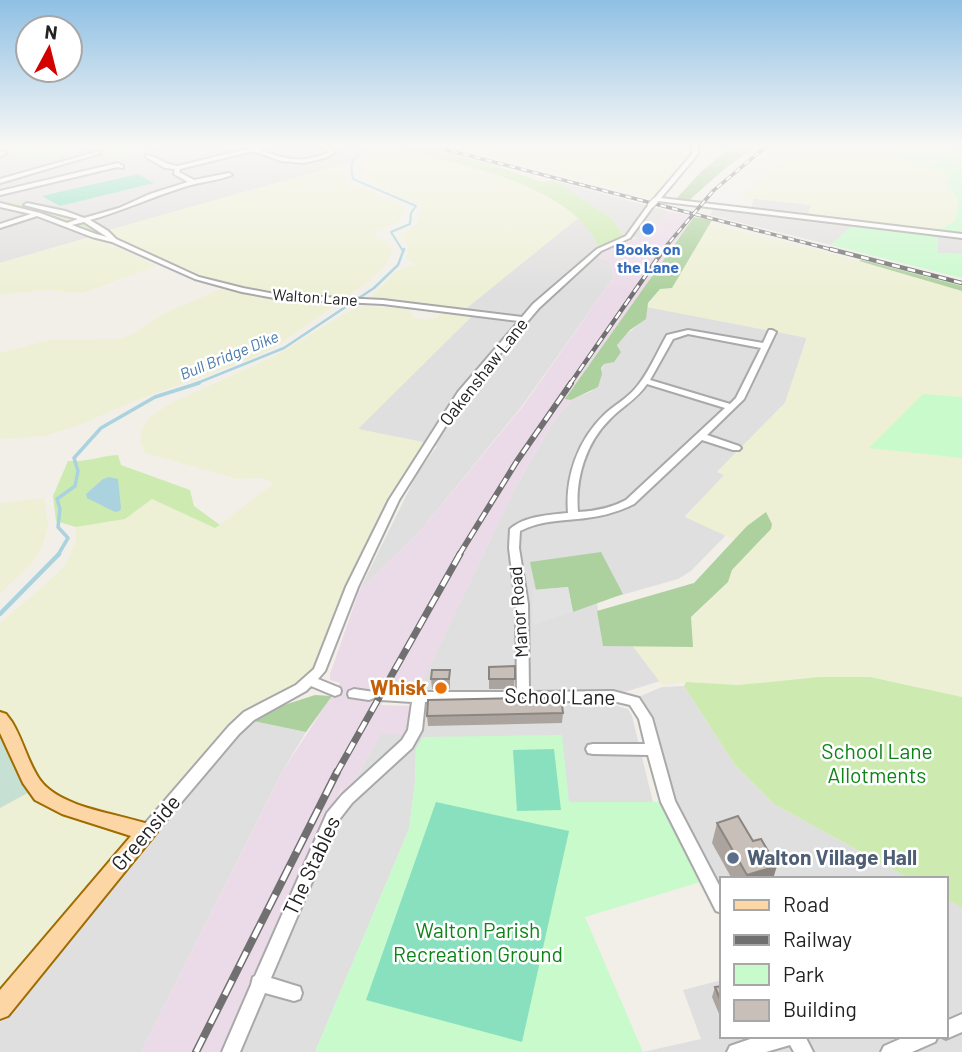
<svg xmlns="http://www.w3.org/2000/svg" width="962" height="1052" viewBox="0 0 962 1052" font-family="Barlow,sans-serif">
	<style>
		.residential { fill: #e0dfdf }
		.industrial { fill: #ebdbe8 }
		.farmland { fill: #eef0d5 }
		.grass { fill: #cdebb0 }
		.forest { fill: #add19e }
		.wetland { fill: #c6e0d4 }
		.park { fill: #c8facc }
		.pitch { fill: #88e0be }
		.parking { fill: #e2e2e2 }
		.water { fill: #aad3df }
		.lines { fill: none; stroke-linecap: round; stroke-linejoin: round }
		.stream-far3 { stroke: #aad3df; stroke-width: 2 }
		.stream-far2 { stroke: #aad3df; stroke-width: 2.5 }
		.stream-far1 { stroke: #aad3df; stroke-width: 3.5 }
		.stream { stroke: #aad3df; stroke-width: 4.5 }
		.minor-casing { stroke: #a9a9a9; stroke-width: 4 }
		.major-casing { stroke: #a06b00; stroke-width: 4 }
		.minor { fill: #fff; fill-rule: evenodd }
		.major { fill: #fcd6a4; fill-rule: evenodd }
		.rail-far4-casing { stroke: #707070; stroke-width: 3.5 }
		.rail-far3-casing { stroke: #707070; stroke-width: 4.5 }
		.rail-far2-casing { stroke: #707070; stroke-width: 6 }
		.rail-far1-casing { stroke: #707070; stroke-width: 7 }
		.rail-casing { stroke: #707070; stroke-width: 8 }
		.rail-far4 { stroke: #fff; stroke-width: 2; stroke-dasharray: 6; stroke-linecap: butt }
		.rail-far3 { stroke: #fff; stroke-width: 2.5; stroke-dasharray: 8; stroke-linecap: butt }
		.rail-far2 { stroke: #fff; stroke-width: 3.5; stroke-dasharray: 10; stroke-linecap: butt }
		.rail-far1 { stroke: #fff; stroke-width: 4.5; stroke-dasharray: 12; stroke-linecap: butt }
		.rail { stroke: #fff; stroke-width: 5; stroke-dasharray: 16; stroke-linecap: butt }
		.minor-bridge-casing { stroke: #a9a9a9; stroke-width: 8; stroke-linecap: butt }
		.minor-bridge { stroke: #fff; stroke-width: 6 }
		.wall { fill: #aba49e }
		.shaded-wall { fill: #8b8681 }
		.building { fill: #c7bfb8; stroke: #8b8681; stroke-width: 2 }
		.shop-dot { fill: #3f7fe0; stroke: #fff; stroke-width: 2.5 }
		.food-dot { fill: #e8710a; stroke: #fff; stroke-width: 2.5 }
		.service-dot { fill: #5c6f8a; stroke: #fff; stroke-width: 2.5 }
		.labels { text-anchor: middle; stroke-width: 5; stroke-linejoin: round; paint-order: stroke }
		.far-shop-label { font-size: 16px; font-weight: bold; fill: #366cbe; stroke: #fff }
		.far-street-label { font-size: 16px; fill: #222; stroke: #fff }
		.far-water-label { font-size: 16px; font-style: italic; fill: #4a7aab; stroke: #fff }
		.street-label { font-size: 18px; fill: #222; stroke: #fff }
		.near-food-label { font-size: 21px; font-weight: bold; fill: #c56008; stroke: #fff; text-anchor: end }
		.near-street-label { font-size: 21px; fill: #222; stroke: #fff }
		.near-park-label { font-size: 21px; fill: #0c8416; stroke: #fff }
		.near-service-label { font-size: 21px; font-weight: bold; fill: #4e5e75; stroke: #fff; text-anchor: start }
	</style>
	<rect width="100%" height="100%" fill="#f2efe9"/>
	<g class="residential">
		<polygon points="163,145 382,145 368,149 358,160 106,231 0,201 0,149 33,162 87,147 114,158"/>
		<polygon points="555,181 668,211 654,231 639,238 624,236 611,218 554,182"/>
		<polygon points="754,198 812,205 809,213 855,220 855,223 831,245 710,215 715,206 751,209"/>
		<polygon points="0,205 38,214 94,236 0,263"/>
		<polygon points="578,218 593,233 603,252 598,258 609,260 614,277 522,406 420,531 359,591 417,474 437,446 357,429 472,316 459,314"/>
		<polygon points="938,230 962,234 962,254 938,253"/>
		<polygon points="647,307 807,337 785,403 717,472 725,475 685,516 726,535 691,571 678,579 597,602 603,645 632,645 660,681 625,692 388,693 395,680 423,680 514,490 552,423 571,400 592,391 604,364 621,352 617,344 621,339 645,319"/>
		<polygon points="684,686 735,765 774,804 910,879 722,879 722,892 674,799 646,706 638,697 662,687"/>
		<polygon points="564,700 565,705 614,705 628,709 632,716 653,802 569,802 416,748 415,782 409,829 315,1052 226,1052 269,947 343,788 350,789 381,733 412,706 431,703"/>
		<polygon points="253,721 306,732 282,772 141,1052 0,1052 0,1020 53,952 237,734"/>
		<polygon points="946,899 962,908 962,1052 809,1052 800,1036 946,1036"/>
		<polygon points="722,980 722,1036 795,1036 804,1052 643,1052 701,1039 683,990"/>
	</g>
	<polygon class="industrial" points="668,211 694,217 566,398 571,400 552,423 514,490 423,681 395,680 381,705 412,706 403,735 381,734 349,790 342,788 269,947 226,1052 141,1052 282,772 340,683 330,680 330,674 359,591 420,531 523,406 614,277 609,260 597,258 603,252 654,231"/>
	<g class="farmland">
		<polygon points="382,145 492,174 530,188 561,204 578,218 463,311 367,301 395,272 416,264 407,260 408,244 400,236 415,225 422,207 369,181 362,171 358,160 368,149"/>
		<polygon points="444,145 692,145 691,155 653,198"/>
		<polygon points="805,145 879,145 900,158 941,170 950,174 947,185 959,200 955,222 939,230 808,213 811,205 740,197 788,156"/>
		<polygon points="343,164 345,177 349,182 400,204 405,209 399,221 375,232 376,236 388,243 393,250 385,266 369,281 280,344 253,358 134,401 77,426 44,436 0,439 0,353 48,340 119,339 133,334 161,315 218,290 239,290 197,278 114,240 106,231"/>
		<polygon points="710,224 826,252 962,291 962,697 870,677 819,677 738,685 686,682 662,685 632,645 692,647 691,618 728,583 732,570 771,529 747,526 735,540 685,517 724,475 717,472 785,403 807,338 647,307 660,289 672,288"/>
		<polygon points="94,236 156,266 83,293 50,290 0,294 0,263"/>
		<polygon points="362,306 406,309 410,311 414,318 423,319 434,318 444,313 472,316 358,429 423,442 319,671 249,717 0,1008 0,623 56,575 67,562 76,540 76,527 125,519 152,499 216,528 274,483 262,478 238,479 145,453 140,440 142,428 151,416 173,402 273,357 346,313"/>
		<polygon points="44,498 48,526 43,544 31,564 0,594 0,503"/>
	</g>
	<g class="grass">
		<path d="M381 145H417L493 165 542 182 553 180 611 218 624 236 599 247C568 179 447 163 381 145Z"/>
		<path d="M0 201C46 204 76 214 114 240L0 205Z"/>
		<path d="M118 455 121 465 190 490 194 506 220 525 215 528 152 499 125 519 76 527 56 521 53 496 68 461C90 462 99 456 118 455Z"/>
		<polygon points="819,677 870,677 962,697 962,908 946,899 946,879 910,879 774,804 735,765 684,686 686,682 738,685"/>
	</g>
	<g class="forest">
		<polygon points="732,145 758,145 727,167 687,202 675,200 700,173"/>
		<polygon points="694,217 712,220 672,288 660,289 648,303 646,319 630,330 617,345 621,352 614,362 604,364 601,368 602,374 598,387 571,400 565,399"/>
		<polygon points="862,260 962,286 962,291 859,261"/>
		<polygon points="766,512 772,524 771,529 732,570 728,582 691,617 693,647 603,646 597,611 694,583 747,526"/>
		<polygon points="601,552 623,594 573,612 568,587 536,590 530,562"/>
		<polygon points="315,695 332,696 306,732 253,721 284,705"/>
	</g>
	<polygon class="wetland" points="0,719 35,789 0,808"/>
	<g class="park">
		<polygon points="0,145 163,145 114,158 87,147 33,162 0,149"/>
		<polygon points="879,145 962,145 962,234 939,230 955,221 959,201 947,185 950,174 900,158"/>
		<polygon points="855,223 938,234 938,253 962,254 962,278 831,245"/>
		<polygon points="923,394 962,397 962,458 869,448"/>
		<polygon points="562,735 569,802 668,802 707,880 585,917 643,1052 315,1052 409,829 415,782 416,748 423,737"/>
	</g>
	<g class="pitch">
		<polygon points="138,174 154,183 60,206 42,196"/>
		<polygon points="554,749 561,810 517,811 513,750"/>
		<polygon points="436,802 569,831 522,1042 366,1000"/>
	</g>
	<polygon class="parking" points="568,587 573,612 533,625 532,590"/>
	<polygon class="water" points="109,477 118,479 121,508 120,511 115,512 87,498 86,494 103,479"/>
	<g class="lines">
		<g class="stream-far3">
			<path d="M353 145 362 151C351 159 350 166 353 179L416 206 411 213 410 224 391 232 403 251"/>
			<polyline points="948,145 962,148"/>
		</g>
		<polyline class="stream-far2" points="195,384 284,348 374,288 398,265 404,249"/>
		<polyline class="stream-far1" points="58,555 68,538 58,527 60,509 57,499 75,486 78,471 74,458 101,428 155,397 199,383"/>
		<polyline class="stream" points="0,614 59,554"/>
		<g class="minor-casing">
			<g id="minor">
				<path d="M263 145H272L259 149C283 160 305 164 329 152L319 145H325L336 152 325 158 303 163 281 161 253 151 180 169 179 172 194 180 229 173 232 175C217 181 199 182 184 187 152 197 122 211 90 220L108 231 116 239 199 277 243 288 280 295 383 300 522 317 533 304 597 249 626 236 649 204 654 205 630 238 601 251 539 308 465 395 399 500 358 587 325 671 318 679 340 688 341 691 340 694 335 696 311 686 306 691 254 720 239 734 152 837 147 838 142 837 140 832 142 827 229 726 244 712 296 685 314 669 346 587 389 500 458 392 519 321 383 304 280 299 242 292 195 279 112 242 92 237 37 216 0 228V224L31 214 0 207V203L40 213 67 223 78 219 24 205 27 203 65 211 84 218 119 208 150 194 188 182 174 174 175 169 165 168 146 157V155C158 156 163 165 178 166ZM84 222 107 237 96 234 72 225Z"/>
				<polygon points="692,145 698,145 698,154 661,198 962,234 962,238 658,201 653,202 653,200 692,154"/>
				<polygon points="4,151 6,154 0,156 0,152"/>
				<polygon points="96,152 101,153 0,183 0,179"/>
				<polygon points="118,163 123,166 123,168 117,167 0,195 0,191"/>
				<path d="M688 330 763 343 769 330H772L776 332 744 399 707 435 739 446 741 448 739 450H733L702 440 634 504C618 512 603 516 586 518 563 521 541 520 520 531L519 548 528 604 529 692 613 691 639 698 652 718 675 801 722 891V913L716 911 661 802 648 755 593 754 588 753 586 749 588 745 593 744H645L639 719 630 705 613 701 425 702 422 730 412 748 352 803 338 821 271 978 300 987 302 993 300 999 294 1001 265 993 240 1052H222L251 985 253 977 255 976 327 813 342 795 402 740 408 730 412 702 381 700 380 697 381 694 386 692H517L516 604 509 548 510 529C525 516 548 515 568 513 565 477 578 440 604 415 613 406 625 400 634 390 648 375 656 354 667 335ZM688 334 761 348 736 398 730 404 650 380 673 339ZM647 384 725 408 626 500C611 508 596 511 578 512 575 478 586 442 611 418 623 406 637 399 647 384Z"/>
				<polygon points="354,689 374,692 375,695 374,698 369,700 349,697 348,694 349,691"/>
				<polygon points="962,1014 962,1032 946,1039 940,1036 946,1036 946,1021"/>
				<polygon points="759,1036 805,1036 813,1052 794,1052 790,1045 766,1052 727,1052 730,1046"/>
				<polygon points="907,1036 938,1036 935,1042 912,1052 881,1052 884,1046"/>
			</g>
		</g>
		<g class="major-casing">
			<path id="major" d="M0 712 6 714 12 722C23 740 28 763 40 780 61 809 122 814 154 826L157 832 8 1016 0 1019V990L131 836 62 814 35 800 23 783 0 733Z"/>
		</g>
		<use href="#minor" class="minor"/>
		<use href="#major" class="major"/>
		<g class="rail-far4-casing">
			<g id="rail-far4">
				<polyline points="428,145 837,251"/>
				<polyline points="662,251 713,191 768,145"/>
			</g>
		</g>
		<g class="rail-far3-casing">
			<g id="rail-far3">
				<polyline points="830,249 962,283"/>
				<polyline points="570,384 664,249"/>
			</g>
		</g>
		<g class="rail-far2-casing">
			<polyline id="rail-far2" points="459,555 517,461 571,383"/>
		</g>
		<g class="rail-far1-casing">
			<polyline id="rail-far1" points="336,774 460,554"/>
		</g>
		<g class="rail-casing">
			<polyline id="rail" points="196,1052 337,772"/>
		</g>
		<use href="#rail-far4" class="rail-far4"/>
		<use href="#rail-far3" class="rail-far3"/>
		<use href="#rail-far2" class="rail-far2"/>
		<use href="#rail-far1" class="rail-far1"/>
		<use href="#rail" class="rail"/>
		<g class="minor-bridge-casing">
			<polyline id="minor-bridge" points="651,205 655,201"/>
		</g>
		<use href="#minor-bridge" class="minor-bridge"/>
	</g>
	<g class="wall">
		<polygon points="515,666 514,689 489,689 489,667"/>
		<polygon points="450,670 450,689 432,689 431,679"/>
		<polygon points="563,713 562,723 428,726 427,716"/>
		<polygon points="717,823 773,879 732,879 712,843"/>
		<polygon points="722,986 722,1021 712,997 715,987"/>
	</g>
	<polygon class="shaded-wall" points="777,866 773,879 746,879 747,875"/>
	<g class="building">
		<polygon points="515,666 515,679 489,679 489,667"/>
		<polygon points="432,670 450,670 449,679 431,679"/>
		<polygon points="561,697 563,713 427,716 428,700"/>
		<polygon points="738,816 753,841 761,839 777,866 747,875 717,823"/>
		<polygon points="722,986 722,1004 715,987"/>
	</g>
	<linearGradient id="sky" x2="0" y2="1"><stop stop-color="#8fc0e4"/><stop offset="0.5" stop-color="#f9f8f5"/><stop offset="1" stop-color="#f9f8f5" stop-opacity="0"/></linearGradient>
	<rect width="962" height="292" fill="url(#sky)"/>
	<circle class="shop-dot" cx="648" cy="229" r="7"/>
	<circle class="food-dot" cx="441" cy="688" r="7"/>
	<circle class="service-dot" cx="733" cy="858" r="7"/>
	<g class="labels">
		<g class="far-shop-label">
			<text x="648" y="255">Books on<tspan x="648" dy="18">the Lane</tspan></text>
		</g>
		<g class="far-street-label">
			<text transform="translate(315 297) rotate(4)" y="6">Walton Lane</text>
		</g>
		<g class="far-water-label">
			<text transform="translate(229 355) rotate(-22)" y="6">Bull Bridge Dike</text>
		</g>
		<g class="street-label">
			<text transform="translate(484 372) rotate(-52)" y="6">Oakenshaw Lane</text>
			<text transform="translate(519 612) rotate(-94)" y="6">Manor Road</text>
		</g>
		<g class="near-food-label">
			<text x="427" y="695">Whisk</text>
		</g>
		<g class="near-street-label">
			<text transform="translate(560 697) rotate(1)" y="7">School Lane</text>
			<text transform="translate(146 833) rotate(-49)" y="7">Greenside</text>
			<text transform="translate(312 866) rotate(-65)" y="7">The Stables</text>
		</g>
		<g class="near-park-label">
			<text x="877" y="759">School Lane<tspan x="877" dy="24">Allotments</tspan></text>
			<text x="478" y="938">Walton Parish<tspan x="478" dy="24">Recreation Ground</tspan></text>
		</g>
		<g class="near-service-label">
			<text x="747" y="865">Walton Village Hall</text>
		</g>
	</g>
	<rect x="720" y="877" width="228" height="161" fill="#ffffff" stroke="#a7a7a7" stroke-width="2"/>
	<rect x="734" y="900" width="35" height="10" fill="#fcd6a4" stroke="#a7a7a7" stroke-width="2"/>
	<text x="783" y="912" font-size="21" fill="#222222">Road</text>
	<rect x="734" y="935" width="35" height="10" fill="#707070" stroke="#a7a7a7" stroke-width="2"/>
	<text x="783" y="947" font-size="21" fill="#222222">Railway</text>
	<rect x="734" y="964" width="35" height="21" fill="#c8facc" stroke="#a7a7a7" stroke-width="2"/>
	<text x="783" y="982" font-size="21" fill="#222222">Park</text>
	<rect x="734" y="1000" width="35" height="21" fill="#c7bfb8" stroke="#a7a7a7" stroke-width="2"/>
	<text x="783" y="1017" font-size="21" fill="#222222">Building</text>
	<g transform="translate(49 49) rotate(7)"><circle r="33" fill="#ffffff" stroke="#a7a7a7" stroke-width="2"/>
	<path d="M0-5L12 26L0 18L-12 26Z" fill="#d40000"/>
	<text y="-10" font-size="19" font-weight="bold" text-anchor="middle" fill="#222222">N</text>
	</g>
</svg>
